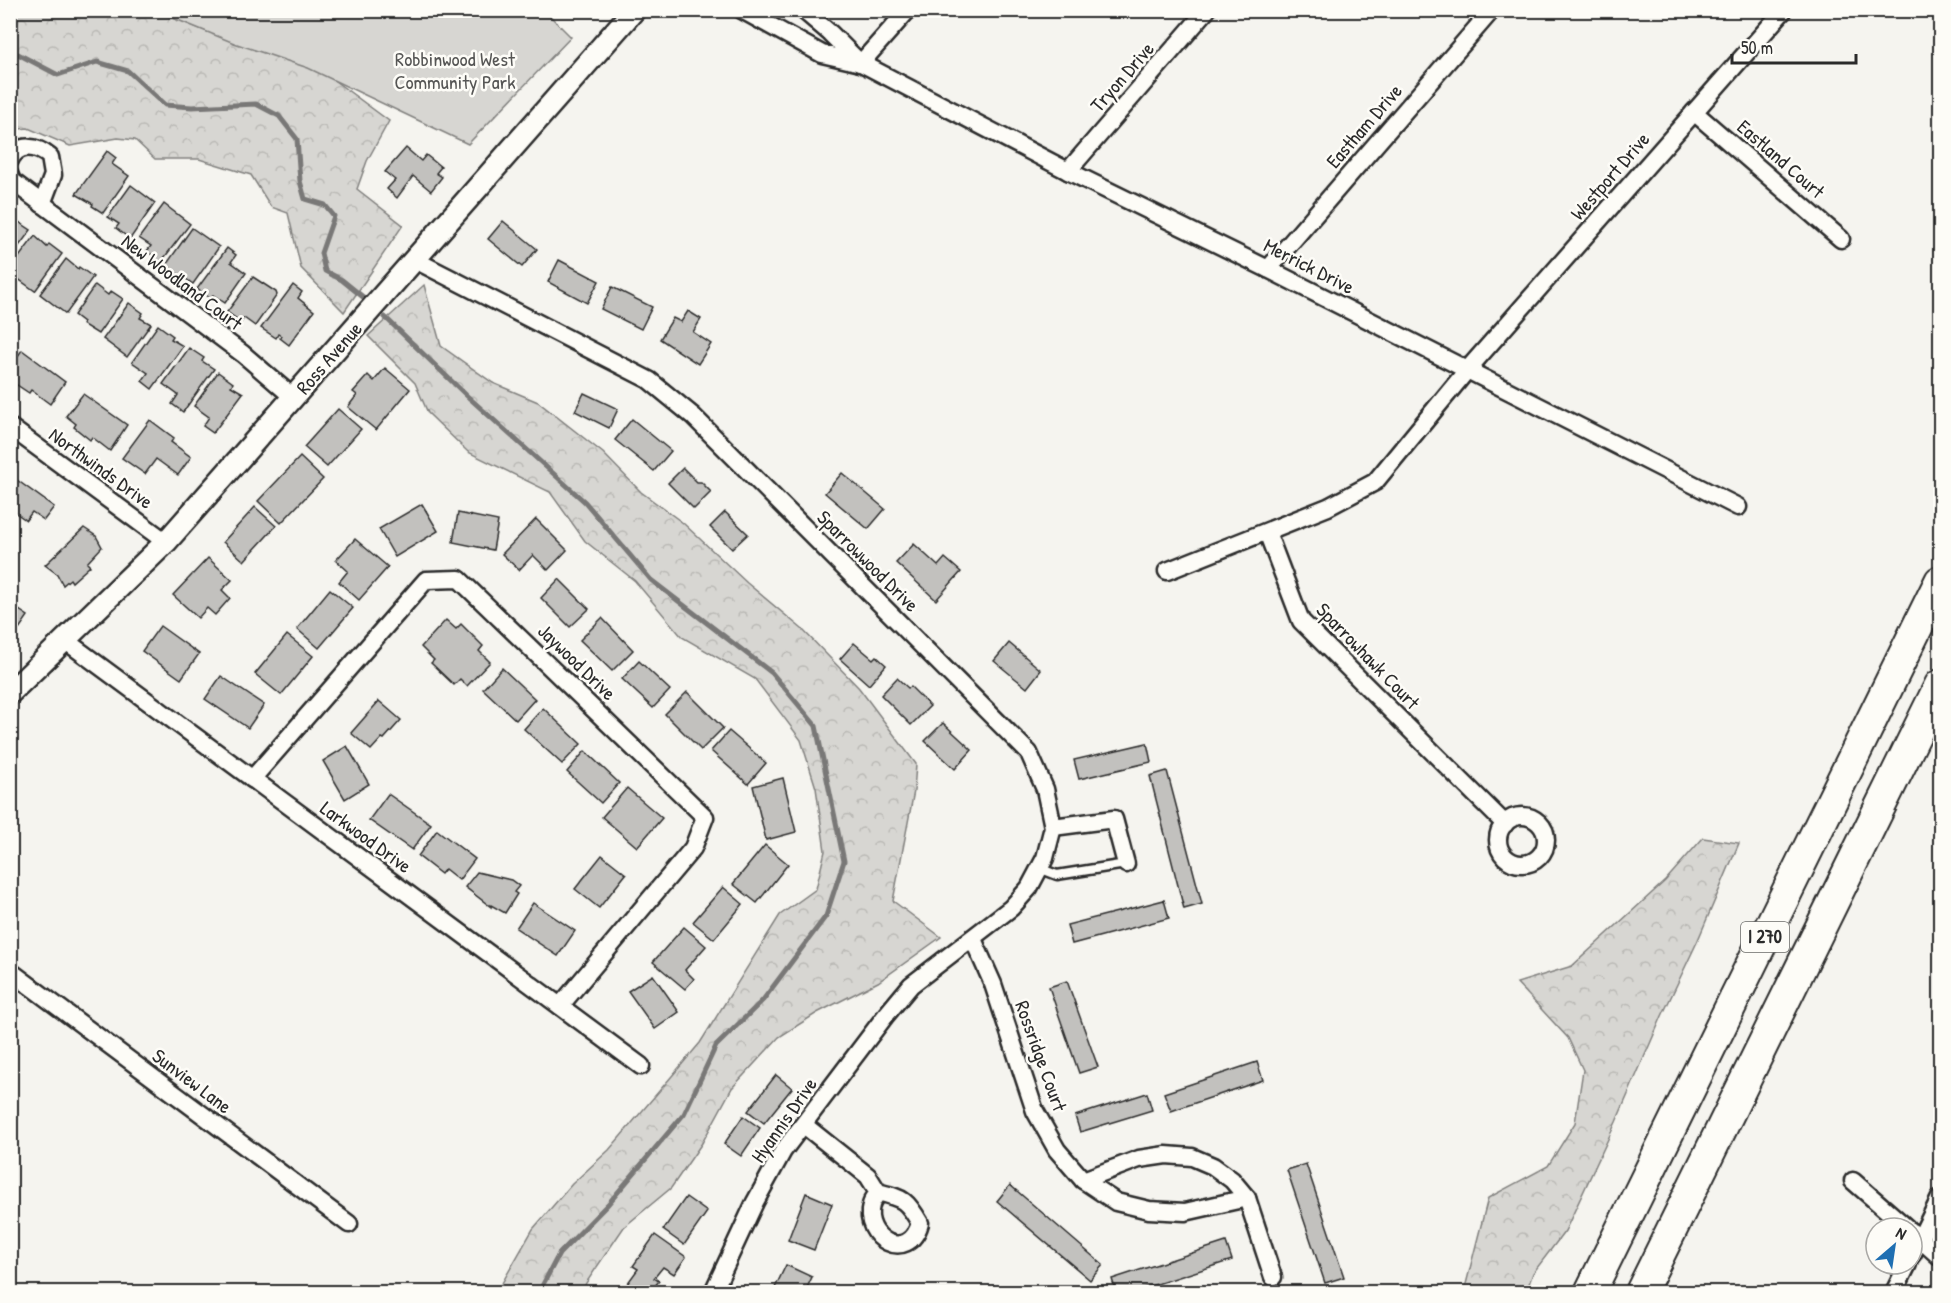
<svg xmlns="http://www.w3.org/2000/svg" width="1951" height="1303" viewBox="0 0 1951 1303" font-family="'Patrick Hand',sans-serif">
	<style>
		.forest { fill: url(#forest-crowns); stroke: #81807e; stroke-width: 1.5 }
		.park { fill: #d7d6d2; stroke: #81807e; stroke-width: 1.5 }
		.lines { fill: none; stroke-linecap: round; stroke-linejoin: round }
		.stream { stroke: #797877; stroke-width: 5 }
		.building { fill: #c2c1be; stroke: #2b2b2b; stroke-width: 1.5 }
		.service-casing { stroke: #2b2b2b; stroke-width: 13 }
		.minor-casing { stroke: #2b2b2b; stroke-width: 21 }
		.tertiary-casing { stroke: #2b2b2b; stroke-width: 26 }
		.motorway-casing { stroke: #2b2b2b; stroke-width: 34 }
		.service { stroke: #fdfcf7; stroke-width: 8 }
		.minor { stroke: #fdfcf7; stroke-width: 16 }
		.tertiary { stroke: #fdfcf7; stroke-width: 21 }
		.motorway { stroke: #fdfcf7; stroke-width: 30 }
		.labels { text-anchor: middle; stroke-width: 5; stroke-linejoin: round; paint-order: stroke }
		.shield { fill: #fdfcf7; stroke: #6a6a68; stroke-width: 1.5 }
		.shield-label { font-size: 18px; font-weight: bold; fill: #2b2b2b }
		.park-label { font-size: 20px; fill: #565655; stroke: #fdfcf7 }
		.street-label { font-size: 20px; fill: #2b2b2b; stroke: #fdfcf7 }
	</style>
	<defs>
		<pattern id="forest-crowns" width="20" height="18" patternUnits="userSpaceOnUse" patternTransform="scale(1.5)"><rect width="20" height="18" fill="#d7d6d2"/><path d="M2 6a3 3 0 1 1 6 0M12 15a3 3 0 1 1 6 0" fill="none" stroke="#b9b8b4"/></pattern>
	</defs>
	<rect width="100%" height="100%" fill="#f5f4ef"/>
	<filter id="ink" filterUnits="userSpaceOnUse"><feTurbulence type="fractalNoise" baseFrequency=".0167" numOctaves="2"/><feDisplacementMap in="SourceGraphic" scale="12" xChannelSelector="R" yChannelSelector="G"/><feConvolveMatrix kernelMatrix="1 2 1 2 8 2 1 2 1" color-interpolation-filters="sRGB"/></filter>
	<g filter="url(#ink)">
		<g class="forest">
			<polygon points="11,11 156,11 208,32 297,33 335,81 389,121 367,161 357,189 403,225 344,312 301,268 288,213 271,207 251,175 199,159 155,159 135,140 118,138 70,146 28,128 11,130"/>
			<polygon points="424,285 441,346 493,383 538,402 603,453 641,492 683,523 747,583 802,629 859,688 916,764 914,791 893,901 941,937 878,982 817,1013 779,1037 732,1088 702,1143 671,1188 624,1227 586,1283 582,1292 497,1292 533,1229 572,1184 609,1150 700,1043 780,915 816,889 825,851 816,788 801,740 755,679 682,637 635,581 585,541 550,492 468,452 428,413 415,383 368,336"/>
			<polygon points="1703,838 1739,843 1698,940 1662,1016 1616,1122 1565,1231 1533,1273 1526,1292 1464,1292 1488,1198 1548,1166 1575,1123 1583,1070 1568,1038 1517,983 1572,966 1665,881"/>
		</g>
		<polygon class="park" points="156,11 545,11 571,37 468,144 308,68 234,43"/>
		<g class="lines">
			<g class="stream">
				<polyline points="10,53 18,54 58,75 97,62 128,71 165,105 192,107 256,104 279,116 297,139 300,181 305,199 325,205 334,216 321,253 325,271 342,280 363,297"/>
				<polyline points="385,317 466,395 585,502 651,580 772,673 816,726 844,861 826,916 763,1000 716,1046 684,1114 608,1204 559,1254 539,1292"/>
			</g>
		</g>
		<g class="building">
			<polygon points="406,148 421,161 426,155 441,167 436,173 442,177 431,191 413,176 397,198 387,189 395,180 385,172"/>
			<polygon points="107,151 116,158 112,164 129,176 103,213 92,206 93,204 76,194"/>
			<polygon points="131,185 155,203 130,239 116,228 119,224 108,217"/>
			<polygon points="164,204 190,224 161,262 147,251 151,246 139,238"/>
			<polygon points="503,221 537,249 522,267 488,239"/>
			<polygon points="10,222 16,226 19,222 31,230 10,258"/>
			<polygon points="192,228 219,247 193,284 182,276 183,275 180,276 166,265"/>
			<polygon points="35,236 47,247 49,244 62,254 35,291 10,273 10,269"/>
			<polygon points="227,248 236,255 231,262 246,273 225,303 213,295 211,299 197,289"/>
			<polygon points="66,259 78,269 79,267 93,277 66,314 40,294"/>
			<polygon points="559,260 599,281 587,303 548,282"/>
			<polygon points="253,277 276,292 277,295 255,326 244,318 241,322 227,312"/>
			<polygon points="95,285 108,295 111,291 123,299 98,334 82,324 83,322 74,315"/>
			<polygon points="293,285 302,292 298,298 314,311 289,345 280,338 281,336 278,334 276,338 261,328"/>
			<polygon points="612,287 652,307 641,329 601,309"/>
			<polygon points="129,303 143,313 140,318 151,324 127,357 103,339"/>
			<polygon points="688,311 701,319 693,332 711,344 698,364 660,339 673,318 681,322"/>
			<polygon points="158,325 173,336 171,339 183,346 152,389 142,381 148,373 132,362"/>
			<polygon points="189,348 204,358 202,361 214,369 183,412 172,404 178,395 163,384"/>
			<polygon points="22,350 65,382 50,404 31,390 29,393 14,383 16,379 10,375 10,367"/>
			<polygon points="385,368 410,389 376,430 348,407 357,395 353,392 368,375 374,381"/>
			<polygon points="218,372 233,383 231,386 243,393 213,433 203,426 209,417 194,406"/>
			<polygon points="584,393 618,409 609,428 575,411"/>
			<polygon points="83,394 127,425 110,451 92,437 90,440 74,427 76,424 66,416"/>
			<polygon points="338,409 361,429 327,467 304,447"/>
			<polygon points="632,419 671,451 654,471 615,440"/>
			<polygon points="150,420 174,438 171,442 191,457 178,475 156,459 145,474 122,458"/>
			<polygon points="300,457 323,479 281,523 258,501"/>
			<polygon points="683,468 697,482 701,482 711,492 694,509 668,483"/>
			<polygon points="842,473 885,509 868,529 825,493"/>
			<polygon points="10,475 54,507 44,520 32,512 26,520 10,509"/>
			<polygon points="422,504 438,531 395,557 379,529"/>
			<polygon points="255,507 276,526 244,561 223,542"/>
			<polygon points="725,512 748,534 732,549 710,527"/>
			<polygon points="458,513 498,521 493,550 453,542"/>
			<polygon points="536,519 567,550 548,570 533,555 519,570 502,554"/>
			<polygon points="84,528 96,536 102,547 87,563 90,566 72,582 70,579 63,585 57,574 45,565"/>
			<polygon points="355,539 388,567 359,600 339,582 348,571 336,560"/>
			<polygon points="914,544 938,566 945,558 961,572 936,600 896,563"/>
			<polygon points="208,558 232,580 222,590 230,598 215,615 207,608 198,618 173,595"/>
			<polygon points="559,579 589,609 570,627 541,598"/>
			<polygon points="330,589 353,608 319,648 297,629"/>
			<polygon points="10,604 28,616 12,639 10,638"/>
			<polygon points="602,618 633,650 612,671 580,640"/>
			<polygon points="446,620 456,629 461,624 483,646 479,651 490,662 467,686 460,679 454,685 431,663 434,660 421,647"/>
			<polygon points="160,626 199,654 181,679 142,651"/>
			<polygon points="287,635 313,656 281,695 255,674"/>
			<polygon points="854,643 873,659 876,656 886,665 869,685 840,659"/>
			<polygon points="1009,643 1041,670 1027,688 994,661"/>
			<polygon points="639,661 670,690 653,708 622,679"/>
			<polygon points="502,668 535,699 516,720 483,689"/>
			<polygon points="221,676 264,705 248,728 205,699"/>
			<polygon points="897,678 908,688 911,687 930,706 911,725 881,695"/>
			<polygon points="687,692 723,728 701,750 665,714"/>
			<polygon points="379,701 401,720 384,739 382,738 371,750 351,733"/>
			<polygon points="543,708 581,744 562,764 524,729"/>
			<polygon points="943,723 972,750 955,769 925,741"/>
			<polygon points="729,731 766,763 748,784 711,751"/>
			<polygon points="1147,743 1151,762 1079,779 1074,760"/>
			<polygon points="347,746 369,784 345,799 323,761"/>
			<polygon points="585,751 619,783 601,803 567,772"/>
			<polygon points="1167,771 1202,904 1184,909 1150,776"/>
			<polygon points="783,778 796,832 766,840 753,786"/>
			<polygon points="627,788 662,818 637,847 602,817"/>
			<polygon points="388,794 431,824 412,850 369,820"/>
			<polygon points="437,830 475,859 459,880 445,869 441,874 418,856"/>
			<polygon points="765,845 788,864 757,903 733,884"/>
			<polygon points="602,855 626,874 599,908 575,889"/>
			<polygon points="477,872 511,880 519,886 514,892 517,894 505,913 491,905 491,907 465,887"/>
			<polygon points="723,887 743,904 714,939 693,922"/>
			<polygon points="1164,900 1169,918 1072,944 1067,925"/>
			<polygon points="533,903 575,931 558,956 516,928"/>
			<polygon points="684,927 706,946 685,970 694,979 685,989 653,962"/>
			<polygon points="653,975 679,1012 655,1029 628,991"/>
			<polygon points="1067,981 1098,1067 1079,1073 1049,987"/>
			<polygon points="1257,1062 1263,1080 1171,1111 1164,1093"/>
			<polygon points="776,1075 792,1088 764,1123 748,1111"/>
			<polygon points="1147,1093 1152,1110 1080,1132 1075,1116"/>
			<polygon points="743,1116 760,1128 741,1156 724,1144"/>
			<polygon points="1306,1164 1344,1277 1325,1283 1287,1170"/>
			<polygon points="1010,1185 1103,1265 1090,1280 997,1201"/>
			<polygon points="806,1193 832,1204 814,1250 788,1240"/>
			<polygon points="686,1197 707,1212 684,1245 663,1230"/>
			<polygon points="655,1235 686,1257 674,1274 663,1267 654,1278 659,1281 650,1292 638,1292 627,1284 638,1269 633,1266"/>
			<polygon points="1226,1242 1232,1260 1132,1292 1116,1292 1112,1279"/>
			<polygon points="786,1265 812,1277 805,1292 773,1292"/>
		</g>
		<g class="lines">
			<g class="service-casing">
				<polyline id="service" points="1039,868 1057,875 1126,864"/>
			</g>
			<g class="minor-casing">
				<g id="minor">
					<polyline points="742,10 822,54 861,63 1068,171 1268,269 1738,507"/>
					<polyline points="803,10 830,33 860,63"/>
					<polyline points="861,63 908,10"/>
					<polyline points="1694,112 1841,239"/>
					<path d="M10 160C19 142 37 146 50 157L53 175 42 204"/>
					<polyline points="1068,171 1207,10"/>
					<polyline points="10,176 12,181 243,354 294,398"/>
					<polyline points="415,260 649,380 693,416 1029,753 1045,789 1053,827 1045,858 1029,888 1011,908 911,985 886,1015 783,1151 755,1202 713,1292"/>
					<polyline points="1268,269 1492,10"/>
					<polyline points="10,427 166,542"/>
					<polyline points="1267,532 1301,621 1505,824"/>
					<polyline points="1167,571 1328,507 1375,482 1468,369 1784,10"/>
					<polyline points="66,641 641,1066"/>
					<polyline points="252,779 426,580 459,579 705,817 693,848 560,1006"/>
					<circle cx="1522" cy="840" r="24"/>
					<polyline points="1053,827 1114,819 1126,864"/>
					<polyline points="973,939 993,984 1035,1111 1057,1150 1083,1180 1116,1202 1149,1210 1185,1212 1247,1198"/>
					<polyline points="10,971 349,1224"/>
					<path d="M804 1125 868 1176 878 1192C876 1196 872 1200 871 1205 862 1238 908 1265 920 1223 906 1199 904 1199 878 1192"/>
					<polyline points="1083,1180 1139,1159 1166,1155 1192,1157 1213,1166 1232,1180 1247,1198 1273,1277"/>
					<polyline points="1853,1181 1907,1228"/>
					<polyline points="1912,1232 1940,1257"/>
					<polyline points="1912,1255 1940,1198"/>
					<polyline points="1894,1292 1908,1264"/>
				</g>
			</g>
			<g class="tertiary-casing">
				<polyline id="tertiary" points="10,693 166,542 634,10"/>
			</g>
			<g class="motorway-casing">
				<g id="motorway">
					<polyline points="1590,1292 1940,581"/>
					<polyline points="1641,1292 1940,685"/>
				</g>
			</g>
			<use href="#service" class="service"/>
			<use href="#minor" class="minor"/>
			<use href="#tertiary" class="tertiary"/>
			<use href="#motorway" class="motorway"/>
		</g>
	</g>
	<g class="labels">
		<rect class="shield" x="1741" y="922" width="48" height="30" rx="4.5"/>
		<g class="shield-label">
			<text x="1765" y="943">I 270</text>
		</g>
		<g class="park-label">
			<text x="455" y="66">Robbinwood West<tspan x="455" dy="23">Community Park</tspan></text>
		</g>
		<g class="street-label">
			<text transform="translate(1122 77) rotate(-49)" y="7">Tryon Drive</text>
			<text transform="translate(1364 126) rotate(-49)" y="7">Eastham Drive</text>
			<text transform="translate(1781 159) rotate(41)" y="7">Eastland Court</text>
			<text transform="translate(1610 176) rotate(-49)" y="7">Westport Drive</text>
			<text transform="translate(1309 266) rotate(27)" y="7">Merrick Drive</text>
			<text transform="translate(182 282) rotate(37)" y="7">New Woodland Court</text>
			<text transform="translate(329 358) rotate(-49)" y="7">Ross Avenue</text>
			<text transform="translate(101 468) rotate(36)" y="7">Northwinds Drive</text>
			<text transform="translate(868 561) rotate(45)" y="7">Sparrowwood Drive</text>
			<text transform="translate(1368 656) rotate(46)" y="7">Sparrowhawk Court</text>
			<text transform="translate(577 662) rotate(44)" y="7">Jaywood Drive</text>
			<text transform="translate(366 837) rotate(36)" y="7">Larkwood Drive</text>
			<text transform="translate(1041 1056) rotate(70)" y="7">Rossridge Court</text>
			<text transform="translate(192 1081) rotate(37)" y="7">Sunview Lane</text>
			<text transform="translate(784 1120) rotate(-55)" y="7">Hyannis Drive</text>
		</g>
	</g>
	<rect width="1951" height="1303" fill="none" stroke="#fdfcf7" stroke-width="36"/>
	<rect x="18" y="18" width="1915" height="1267" fill="none" stroke="#2b2b2b" stroke-width="2" filter="url(#ink)"/>
	<g transform="translate(1894 1246) rotate(29)"><circle r="28" fill="#fdfcf7" stroke="#a9a8a5" stroke-width="1.5"/>
	<path d="M0-4.5L10 22L0 15L-10 22Z" fill="#1f6fb2"/>
	<text y="-9" font-size="16" font-weight="bold" text-anchor="middle" fill="#2b2b2b">N</text>
	</g>
	<path d="M1732 54v9h124v-9" fill="none" stroke="#2b2b2b" stroke-width="3"/>
	<text x="1741" y="54" font-size="18" fill="#2b2b2b" stroke="#fdfcf7" stroke-width="4.5" paint-order="stroke">50 m</text>
</svg>
